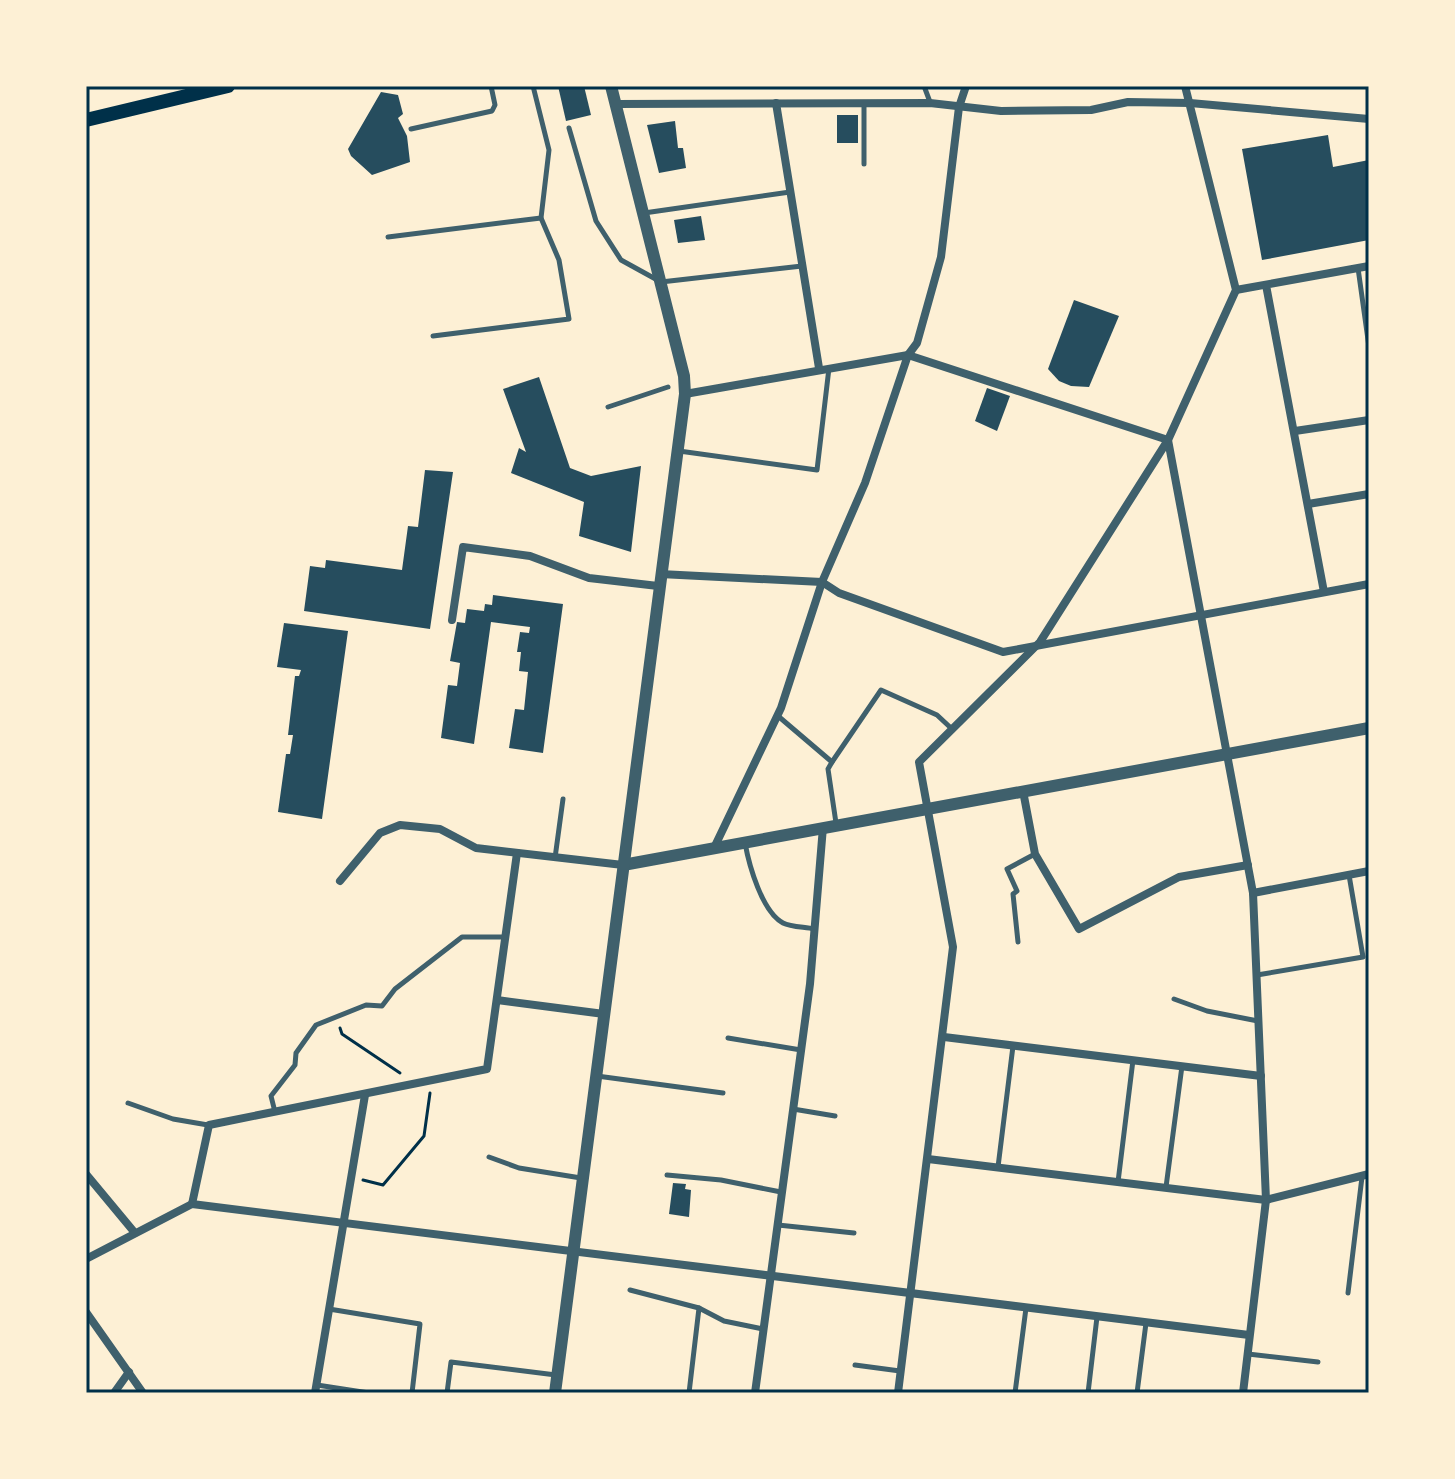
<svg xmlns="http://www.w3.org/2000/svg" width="1455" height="1479" viewBox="0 0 1455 1479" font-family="'Space Grotesk',sans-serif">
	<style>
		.building { fill: #264d5e }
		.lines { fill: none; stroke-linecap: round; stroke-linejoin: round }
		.path { stroke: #003049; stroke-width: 3 }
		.service { stroke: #3f606c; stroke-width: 5 }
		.minor { stroke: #3f606c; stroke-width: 8 }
		.tertiary { stroke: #3f606c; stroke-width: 12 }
		.secondary { stroke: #003049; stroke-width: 14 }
		.neatline { fill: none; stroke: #003049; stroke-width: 3 }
	</style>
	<rect width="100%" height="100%" fill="#fdf0d5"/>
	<g class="building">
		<polygon points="558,86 584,86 591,115 566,121"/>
		<polygon points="381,92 398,95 403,114 398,118 407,136 410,162 372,175 351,156 348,149"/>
		<rect x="837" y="115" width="21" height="28"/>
		<polygon points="675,121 678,148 683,148 686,168 659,173 647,125"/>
		<polygon points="1328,135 1333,167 1369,160 1369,240 1262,260 1242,149"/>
		<polygon points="701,216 705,240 678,243 674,220"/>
		<polygon points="1074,300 1119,316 1089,387 1071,386 1059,381 1048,369"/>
		<polygon points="539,377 570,468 591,476 641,466 631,552 579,536 584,502 511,473 519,448 526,452 503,389"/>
		<polygon points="987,388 1010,396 997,431 975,421"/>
		<polygon points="425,470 453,472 430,629 304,611 310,566 325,568 326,560 402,570 408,526 418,527"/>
		<polygon points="493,595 563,604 543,753 509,748 515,709 524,710 528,672 519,671 521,652 517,652 520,632 529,633 530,627 491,622 474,744 441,738 448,685 457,686 460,663 450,661 457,622 465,623 467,609 484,611 485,604 492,605"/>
		<polygon points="284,623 348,631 322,819 278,812 286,754 290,754 293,735 288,735 295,676 299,676 301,670 277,667"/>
		<polygon points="673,1183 686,1184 685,1189 691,1190 689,1217 669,1214"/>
	</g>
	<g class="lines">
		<g class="path">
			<polyline points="340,1028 342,1034 400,1073"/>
			<polyline points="363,1180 383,1185 424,1136 430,1093"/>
		</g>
		<g class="service">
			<polyline points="924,86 930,102"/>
			<polyline points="864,104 864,164"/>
			<polyline points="569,128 596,221 621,260 661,282 802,266"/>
			<polyline points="411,129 492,111 495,105 491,86"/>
			<polyline points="644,213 790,192"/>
			<polyline points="388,237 541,218"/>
			<polyline points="1358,268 1369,347"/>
			<polyline points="433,336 569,319 559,260 541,218 549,150 533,86"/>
			<polyline points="608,407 668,387"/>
			<polyline points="679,451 817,470 829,368"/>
			<polyline points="778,716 832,762 828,769 836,823"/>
			<polyline points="832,762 881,690 937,715 952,729"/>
			<path d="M745 843C749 865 762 912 783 923 791 927 805 927 814 929"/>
			<polyline points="555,858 563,799"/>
			<polyline points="1018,942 1013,894 1017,891 1007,869 1035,854"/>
			<polyline points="1257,975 1363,957 1349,875"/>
			<polyline points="1174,999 1207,1011 1258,1021"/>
			<polyline points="728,1038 801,1050"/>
			<polyline points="597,1076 723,1093"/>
			<polyline points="128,1103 173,1119 208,1125"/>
			<polyline points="793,1109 835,1116"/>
			<polyline points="275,1112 271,1096 295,1065 296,1053 316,1025 366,1005 382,1006 395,989 462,937 504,937"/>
			<polyline points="489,1157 519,1168 581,1178"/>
			<polyline points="998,1167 1013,1046"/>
			<polyline points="667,1175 721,1180 781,1192"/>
			<polyline points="1118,1182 1133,1060"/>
			<polyline points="1166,1187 1182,1066"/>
			<polyline points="778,1225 854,1233"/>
			<polyline points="630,1290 699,1308"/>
			<polyline points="1348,1293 1362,1177"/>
			<polyline points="329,1309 420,1324 412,1393"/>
			<polyline points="1248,1354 1318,1362"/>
			<polyline points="855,1365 900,1371"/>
			<polyline points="317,1385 369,1393"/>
			<polyline points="447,1393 451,1362 556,1375"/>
			<polyline points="689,1393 699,1308 724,1321 763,1329"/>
			<polyline points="1015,1393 1026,1308"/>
			<polyline points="1088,1393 1097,1317"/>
			<polyline points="1137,1393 1146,1323"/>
		</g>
		<g class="minor">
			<polyline points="776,103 819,368"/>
			<polyline points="616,104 930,103 1001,111 1091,110 1128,102 1190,103 1369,119"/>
			<polyline points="1266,285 1324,592"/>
			<polyline points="1236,290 1369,266"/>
			<polyline points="685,394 908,355 1168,440"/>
			<polyline points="1295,431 1369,420"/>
			<polyline points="1168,440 1253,893 1266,1200 1243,1393"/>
			<polyline points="1308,504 1369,494"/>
			<polyline points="660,574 822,582 839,593 1003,652 1369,584"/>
			<polyline points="452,620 463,547 530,556 589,578 658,586"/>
			<polyline points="1023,791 1035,854 1079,929 1179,877 1248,865"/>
			<polyline points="714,848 781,708 822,582 865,483 908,355 917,343 941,257 959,107 966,86"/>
			<polyline points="340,881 380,833 400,825 440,829 476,848 623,865"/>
			<polyline points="1253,893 1369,871"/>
			<polyline points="497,1000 604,1014"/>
			<polyline points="944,1037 1261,1076"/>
			<polyline points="928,1159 1266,1200 1369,1174"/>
			<polyline points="86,1174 135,1233"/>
			<polyline points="192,1204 209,1125 487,1069 517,853"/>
			<polyline points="86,1259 192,1204 1249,1335"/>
			<polyline points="86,1312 143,1393"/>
			<polyline points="114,1393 129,1372"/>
			<polyline points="315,1393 365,1095"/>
			<polyline points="755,1393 810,984 823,827"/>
			<polyline points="898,1393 953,947 919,762 1040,642 1168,440 1236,290 1185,86"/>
		</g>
		<g class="tertiary">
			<polyline points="623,865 1369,728"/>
			<polyline points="555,1393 685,394 684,376 611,86"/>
		</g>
		<polyline class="secondary" points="86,120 228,86"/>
	</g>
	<rect width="1455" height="1479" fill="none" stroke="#fdf0d5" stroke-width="176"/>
	<rect x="88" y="88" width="1279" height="1303" class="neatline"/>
</svg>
